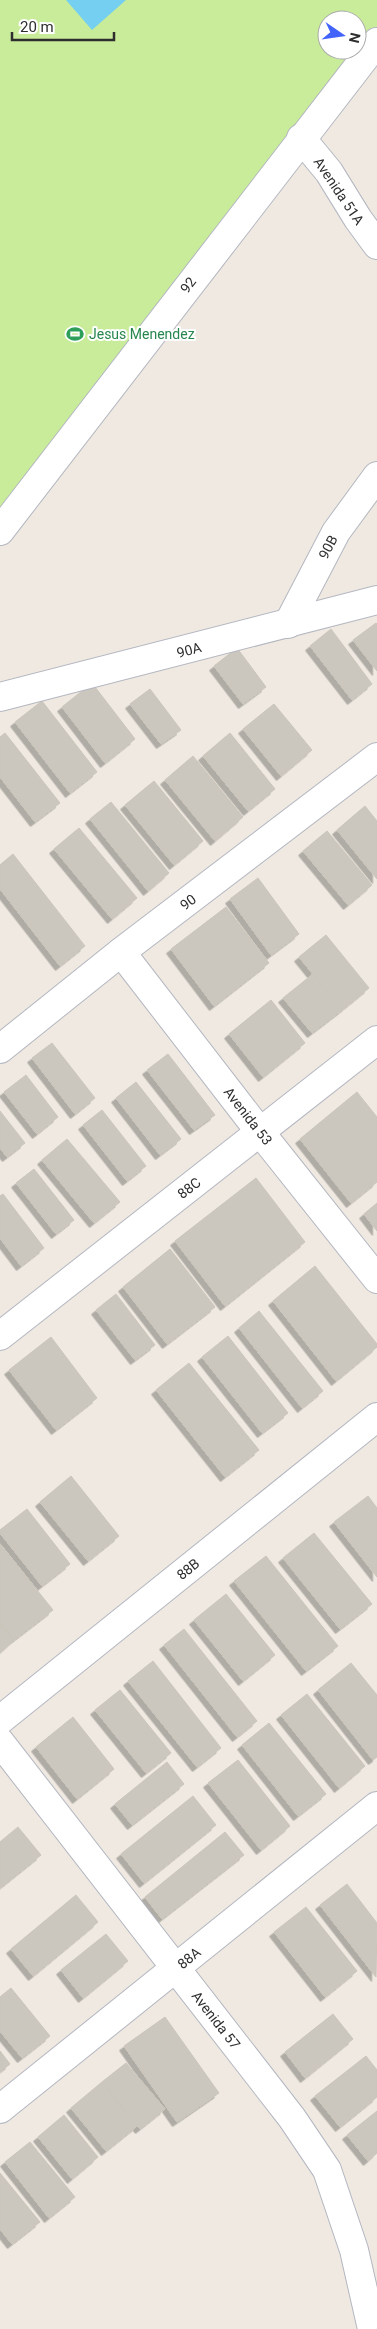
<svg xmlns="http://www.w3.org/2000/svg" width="377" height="2329" viewBox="0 0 377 2329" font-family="Roboto,sans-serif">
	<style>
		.pitch { fill: #c9ec9a; fill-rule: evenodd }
		.water { fill: #75cff0 }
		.building { fill: #cbc7bf; stroke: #cbc5ba; filter: url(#shadow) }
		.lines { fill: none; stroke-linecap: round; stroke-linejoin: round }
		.street-casing { stroke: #b4b7c1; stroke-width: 30 }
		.secondary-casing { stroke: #b4b7c1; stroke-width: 30 }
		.street { stroke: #fff; stroke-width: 28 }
		.secondary { stroke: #fff; stroke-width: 28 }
		.labels { text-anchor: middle; stroke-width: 4; stroke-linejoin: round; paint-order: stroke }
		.street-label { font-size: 14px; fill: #2e2e2e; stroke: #fff }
		.leisure-label { font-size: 14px; fill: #27864d; stroke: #fff; text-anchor: start }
	</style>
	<defs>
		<filter id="shadow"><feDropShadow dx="-4.5" dy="4.5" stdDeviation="0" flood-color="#0004"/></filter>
	</defs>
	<rect width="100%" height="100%" fill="#efe9e1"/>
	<path class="pitch" d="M0 0H377V42L0 531ZM327 20H357V50H327Z"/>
	<polygon class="water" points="66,0 126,0 92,30"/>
	<g class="building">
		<polygon points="376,623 377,624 377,671 353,640"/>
		<polygon points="331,629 372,684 352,700 310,646"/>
		<polygon points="237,648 266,687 243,704 214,666"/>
		<polygon points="92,683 135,739 105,763 62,707"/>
		<polygon points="150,689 181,730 161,744 130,704"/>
		<polygon points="42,701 97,772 70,793 15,722"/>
		<polygon points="274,704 312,750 281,776 243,729"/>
		<polygon points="5,733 60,803 35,822 0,777 0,737"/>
		<polygon points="230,733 275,789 248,811 203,756"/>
		<polygon points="193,756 243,817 215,841 165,780"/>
		<polygon points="154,781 203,841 174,865 125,805"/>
		<polygon points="111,802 169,873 148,891 90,819"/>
		<polygon points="365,806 377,821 377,879 337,830"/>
		<polygon points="79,828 137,898 112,919 54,849"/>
		<polygon points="327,831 372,885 348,905 303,851"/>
		<polygon points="13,854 85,946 60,966 0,889 0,865"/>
		<polygon points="258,878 299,934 271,955 230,899"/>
		<polygon points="226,907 269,963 214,1006 171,949"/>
		<polygon points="326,935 369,988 342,1010 299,957"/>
		<polygon points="313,974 342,1010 312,1033 283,998"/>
		<polygon points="271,1000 305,1043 263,1077 229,1034"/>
		<polygon points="52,1043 95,1098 75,1114 32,1058"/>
		<polygon points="168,1054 215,1115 194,1130 147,1070"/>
		<polygon points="26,1075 58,1117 37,1134 4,1092"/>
		<polygon points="136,1082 181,1139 160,1155 116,1098"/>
		<polygon points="357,1092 377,1117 377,1182 351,1203 300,1139"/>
		<polygon points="102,1110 146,1166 127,1181 83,1125"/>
		<polygon points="0,1111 25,1143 7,1157 0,1148"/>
		<polygon points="67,1139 120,1202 94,1223 42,1160"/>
		<polygon points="34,1169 74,1220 56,1234 16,1183"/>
		<polygon points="256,1178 305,1242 225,1306 175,1241"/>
		<polygon points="3,1194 44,1248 21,1266 0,1238 0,1196"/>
		<polygon points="377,1203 377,1231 364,1214"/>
		<polygon points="170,1249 215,1307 167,1344 123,1287"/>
		<polygon points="315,1266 377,1344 377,1347 336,1381 273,1301"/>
		<polygon points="116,1294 155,1345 135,1360 96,1310"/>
		<polygon points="259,1311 323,1391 302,1408 239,1328"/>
		<polygon points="228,1336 288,1413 262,1433 202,1357"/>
		<polygon points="51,1337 97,1398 56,1430 9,1370"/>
		<polygon points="189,1363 259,1450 225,1477 156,1390"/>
		<polygon points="71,1476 119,1536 88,1561 40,1502"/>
		<polygon points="368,1496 377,1508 377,1577 334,1522"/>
		<polygon points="27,1509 70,1564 42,1586 0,1533 0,1530"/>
		<polygon points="314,1533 372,1604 340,1629 283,1558"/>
		<polygon points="0,1544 53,1610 14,1640 0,1622"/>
		<polygon points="266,1556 338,1646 306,1671 234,1581"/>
		<polygon points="226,1594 275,1655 243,1681 194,1620"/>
		<polygon points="0,1624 14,1640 0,1653"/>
		<polygon points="184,1629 257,1721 237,1737 164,1645"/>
		<polygon points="153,1661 221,1748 197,1767 128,1681"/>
		<polygon points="351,1663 377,1695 377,1757 373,1760 318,1690"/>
		<polygon points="120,1690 171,1753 146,1773 95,1710"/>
		<polygon points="307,1694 365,1766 339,1788 281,1715"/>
		<polygon points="73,1717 114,1769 77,1799 36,1747"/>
		<polygon points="269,1723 326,1794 298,1816 242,1745"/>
		<polygon points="238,1760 290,1826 261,1850 208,1783"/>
		<polygon points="167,1762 184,1784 132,1825 115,1804"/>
		<polygon points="193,1796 216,1825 144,1883 121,1854"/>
		<polygon points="18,1827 41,1855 0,1888 0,1842"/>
		<polygon points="225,1832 244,1855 162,1919 145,1897"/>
		<polygon points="347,1884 377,1923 376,1977 320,1905"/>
		<polygon points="76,1895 98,1922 33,1976 11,1949"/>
		<polygon points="306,1907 357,1971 325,1997 274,1932"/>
		<polygon points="106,1934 128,1961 83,1998 61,1970"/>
		<polygon points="11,1988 50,2036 22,2058 0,2031 0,1997"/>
		<polygon points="333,2014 353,2039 305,2078 285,2052"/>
		<polygon points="165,2017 219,2093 177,2122 124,2046"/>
		<polygon points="0,2051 10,2064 0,2072"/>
		<polygon points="366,2056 377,2070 377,2097 340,2127 315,2096"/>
		<polygon points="126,2063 165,2109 140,2129 102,2082"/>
		<polygon points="102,2082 137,2126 106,2151 71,2108"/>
		<polygon points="377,2111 377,2153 368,2161 347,2135"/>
		<polygon points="64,2115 98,2157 72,2179 38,2137"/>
		<polygon points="30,2142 75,2197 49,2218 5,2162"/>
		<polygon points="0,2173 40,2222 12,2244 0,2229"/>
	</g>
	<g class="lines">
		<g class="street-casing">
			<g id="street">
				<polyline points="301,138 329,172 358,219 377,245"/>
				<polyline points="288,624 336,532 377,476"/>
				<polyline points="0,697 377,600"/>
				<polyline points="121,952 260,1132 377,1279"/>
				<polyline points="0,1049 121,952 377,757"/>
				<polyline points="0,1336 377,1040"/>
				<polyline points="0,1742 292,2118 327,2170 354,2250 372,2329"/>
				<polyline points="0,2109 377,1806"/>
			</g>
		</g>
		<g class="secondary-casing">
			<g id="secondary">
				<polyline points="0,531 377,42"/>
				<polyline points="0,1720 377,1417"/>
			</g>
		</g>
		<use href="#street" class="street"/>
		<use href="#secondary" class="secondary"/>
	</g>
	<defs>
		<g id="stadium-bare" transform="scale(1.35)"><path d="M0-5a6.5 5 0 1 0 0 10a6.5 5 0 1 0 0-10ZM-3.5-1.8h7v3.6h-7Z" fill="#2e9e5b" stroke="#fff" stroke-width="2.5" paint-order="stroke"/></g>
	</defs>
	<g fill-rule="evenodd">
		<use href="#stadium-bare" x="75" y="334"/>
	</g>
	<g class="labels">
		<g class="street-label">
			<text transform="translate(339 191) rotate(56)" y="5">Avenida 51A</text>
			<text transform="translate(188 285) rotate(-53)" y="5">92</text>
			<text transform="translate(328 547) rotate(-62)" y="5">90B</text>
			<text transform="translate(189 650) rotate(-15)" y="5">90A</text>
			<text transform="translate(188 902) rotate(-37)" y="5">90</text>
			<text transform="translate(248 1116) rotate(52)" y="5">Avenida 53</text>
			<text transform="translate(189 1188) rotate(-38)" y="5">88C</text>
			<text transform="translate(188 1569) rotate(-39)" y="5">88B</text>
			<text transform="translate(189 1958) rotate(-39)" y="5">88A</text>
			<text transform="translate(216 2020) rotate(52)" y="5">Avenida 57</text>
		</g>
		<g class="leisure-label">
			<text x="89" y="339">Jesus Menendez</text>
		</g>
	</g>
	<g transform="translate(342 35) rotate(103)"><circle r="24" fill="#ffffff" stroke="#ababab"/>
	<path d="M0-4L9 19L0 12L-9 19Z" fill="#4264fb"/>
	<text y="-8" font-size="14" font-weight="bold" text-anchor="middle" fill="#2e2e2e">N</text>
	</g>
	<path d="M12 32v8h102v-8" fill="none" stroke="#2e2e2e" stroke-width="2.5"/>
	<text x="20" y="32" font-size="15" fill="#2e2e2e" stroke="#ffffff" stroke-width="4" paint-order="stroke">20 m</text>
</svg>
